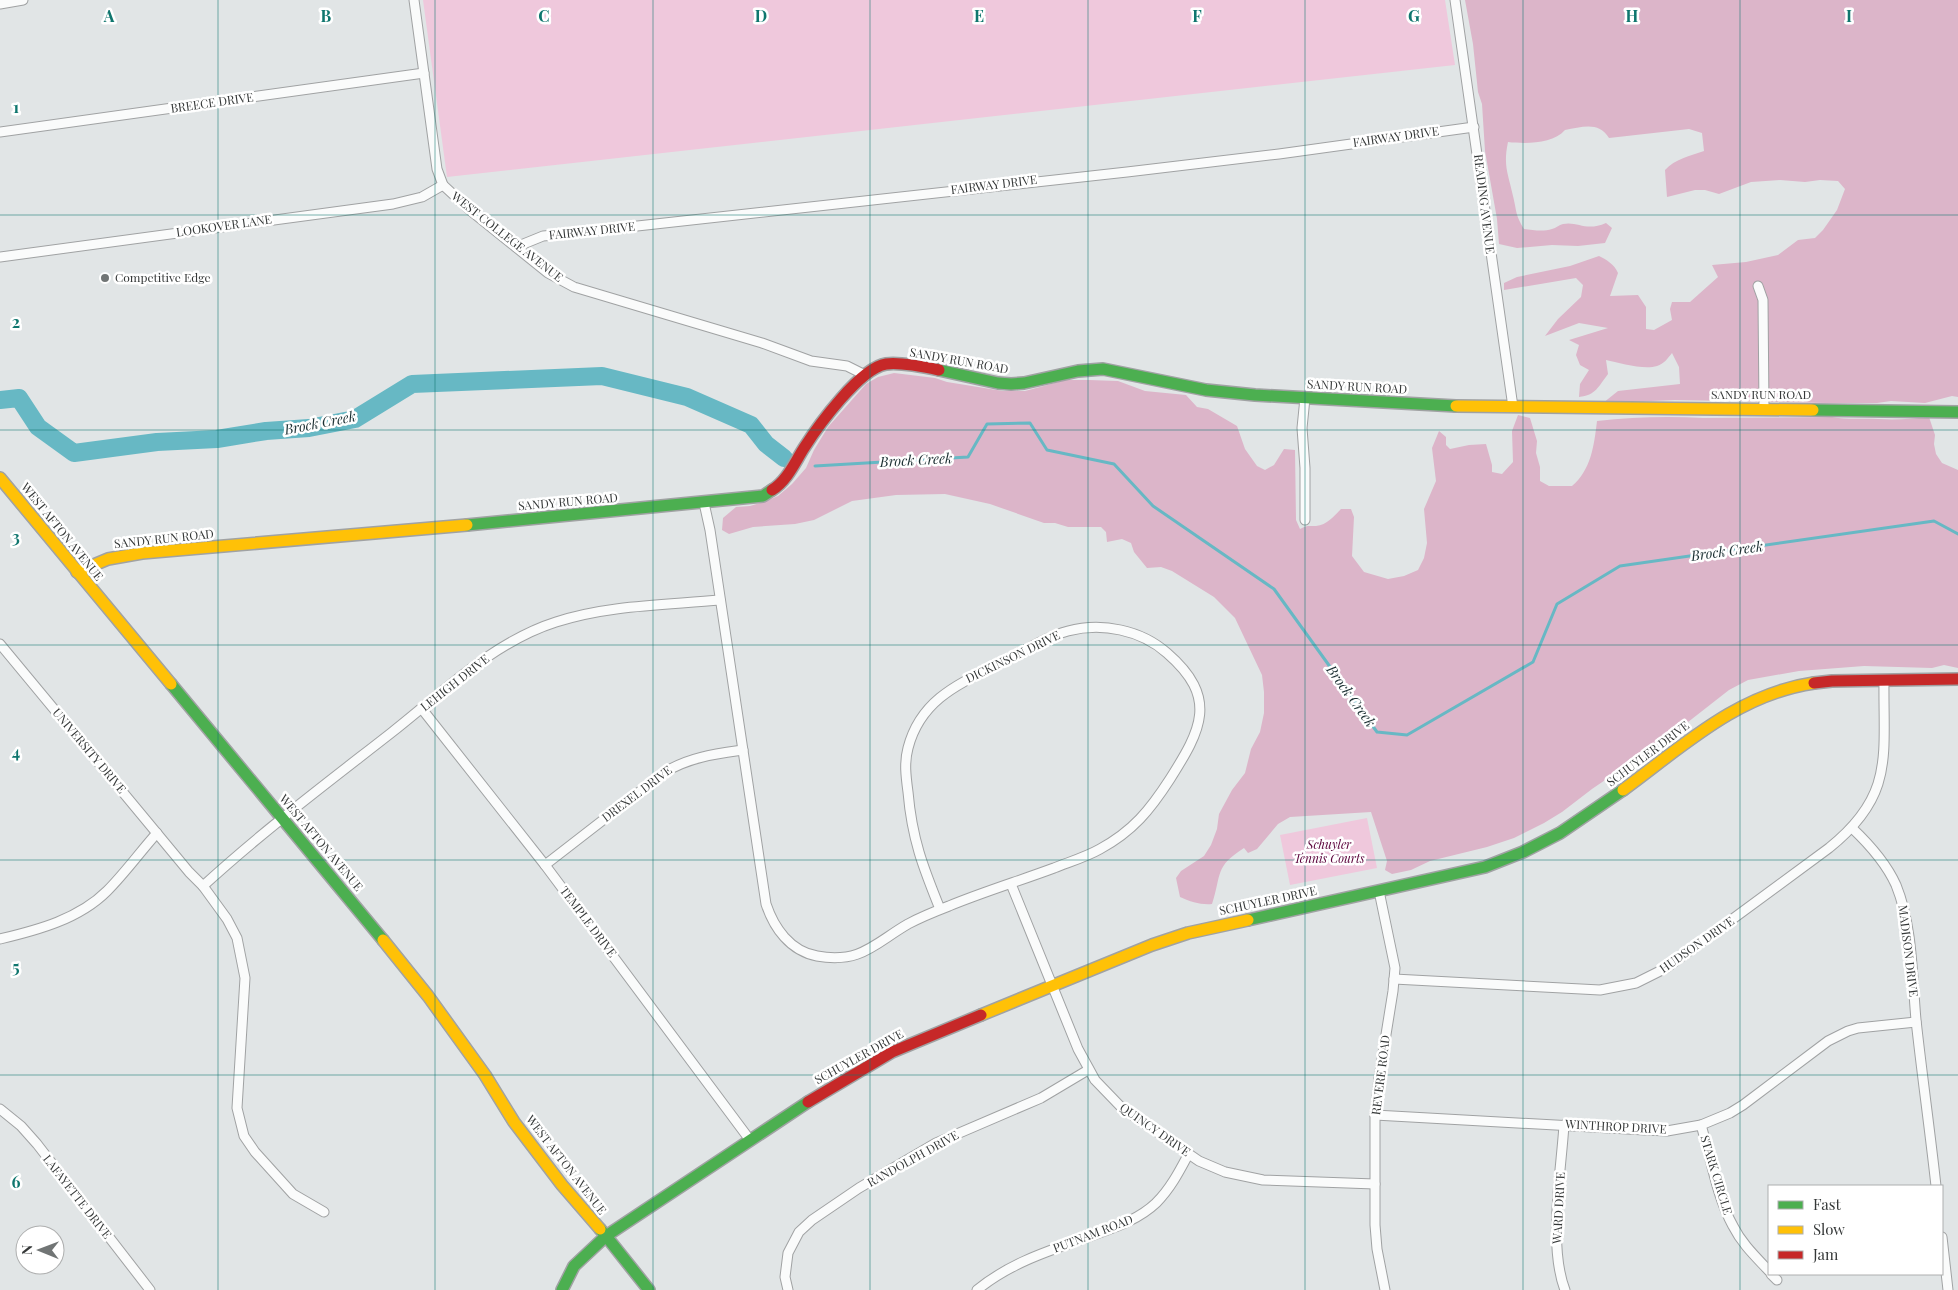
<svg xmlns="http://www.w3.org/2000/svg" width="1958" height="1290" viewBox="0 0 1958 1290" font-family="'Playfair Display',serif">
	<style>
		.green { fill: #efc8dc }
		.forest { fill: #dcb5c9 }
		.lines { fill: none; stroke-linecap: round; stroke-linejoin: round }
		.stream { stroke: #67b8c4; stroke-width: 3 }
		.river { stroke: #67b8c4; stroke-width: 18 }
		.street-casing { stroke: #a0a2a3; stroke-width: 11 }
		.fast-casing { stroke: #a0a2a3; stroke-width: 14 }
		.slow-casing { stroke: #a0a2a3; stroke-width: 14 }
		.jam-casing { stroke: #a0a2a3; stroke-width: 14 }
		.street { stroke: #fafbfb; stroke-width: 9 }
		.fast { stroke: #4caf50; stroke-width: 11 }
		.slow { stroke: #ffc107; stroke-width: 11 }
		.jam { stroke: #c62828; stroke-width: 11 }
		.grid { fill: none; stroke: #0f766e; stroke-width: 1; stroke-opacity: 0.55 }
		.poi-dot { fill: #717575; stroke: #fff; stroke-width: 2 }
		.labels { text-anchor: middle; stroke-width: 5; stroke-linejoin: round; paint-order: stroke }
		.street-label { font-size: 12px; fill: #353838; stroke: #fff }
		.poi-label { font-size: 12px; fill: #353838; stroke: #fff; text-anchor: start }
		.park-label { font-size: 12px; font-style: italic; fill: #590039; stroke: #fff }
		.water-label { font-size: 14px; font-style: italic; fill: #1a2e31; stroke: #fff }
		.grid-label { font-size: 16px; text-anchor: middle; font-weight: bold; fill: #0f766e; stroke: #fff; stroke-width: 5; stroke-linejoin: round; paint-order: stroke }
	</style>
	<rect width="100%" height="100%" fill="#e1e5e6"/>
	<g class="green">
		<polygon points="423,0 1445,0 1455,65 447,177"/>
		<polygon points="1367,818 1377,868 1290,885 1280,835"/>
	</g>
	<g class="forest">
		<path d="M1465 0H1958V397L1952 396 1925 403 1891 401 1877 403H1825L1675 400 1603 403 1618 391 1680 384 1679 367 1672 353C1668 358 1664 364 1657 366 1644 370 1619 363 1606 360L1608 374C1598 387 1596 395 1579 397L1580 384 1589 370 1580 365 1576 355 1579 345 1569 340 1608 328 1579 323 1545 336 1558 319 1581 297 1583 285 1576 278 1504 290V283L1517 277 1570 266 1599 256C1607 260 1614 264 1618 273L1610 296 1638 295 1646 307V329L1654 330 1672 320 1670 309 1672 302H1690L1718 277 1712 265 1746 262 1778 255 1798 240 1815 238 1823 230 1837 210 1845 189 1838 181 1820 180 1805 182 1780 180 1751 182 1719 194 1705 190H1695L1667 197 1665 170C1675 159 1690 156 1704 151L1702 133 1689 129 1609 138C1599 121 1582 127 1565 130 1553 144 1526 144 1508 142 1503 166 1508 173 1513 196 1517 212 1515 214 1524 229 1533 230 1543 232 1552 229 1556 228 1559 225 1563 224 1578 221 1586 232 1606 223L1612 228 1605 243 1578 246 1552 245 1517 248 1499 244 1497 219 1485 151 1482 104 1478 92 1473 44Z"/>
		<path d="M894 373 935 378 947 382 1003 391H1025L1066 380H1089L1118 381 1145 391 1186 395 1197 407 1208 409 1237 426 1245 449 1257 466 1265 470 1274 465 1284 449 1295 450 1296 520 1300 529C1307 525 1309 526 1316 526 1327 525 1334 516 1341 509H1351L1354 517 1352 556 1364 572 1388 579 1404 576 1418 570 1424 558 1427 543 1424 509 1436 481 1432 448 1439 431 1446 437V445L1450 449 1469 445 1486 444 1492 465V472L1502 474 1513 462 1512 431 1518 415 1530 418 1537 441 1536 453 1540 467V481L1549 486H1572C1591 470 1594 446 1597 421 1632 417 1668 416 1703 418L1832 417C1849 420 1861 418 1878 419 1896 420 1911 419 1929 417L1935 435 1934 444 1936 454 1942 463 1958 470V668L1944 665 1932 668 1864 666 1799 671 1748 680 1729 690 1674 733 1592 789 1562 812 1544 823 1514 838 1487 847 1430 861 1411 870 1392 874 1385 870 1387 861 1371 812 1290 817 1278 824 1257 849 1248 853 1244 848C1214 867 1222 874 1212 904 1201 905 1191 902 1180 897L1176 878 1181 871 1204 856 1211 845 1217 829 1219 814 1232 790 1245 773 1251 749 1260 732 1264 713V692L1262 675 1235 618 1214 597 1172 571 1161 567 1147 568 1134 552 1131 543 1122 539 1107 542 1106 532 1101 527H1068L1055 523H1044L990 504 945 494 896 495 852 501 814 520 795 524 753 527 729 534 722 530 723 518 736 507 750 506 766 501 778 496 792 484 806 468 814 450 828 427 866 384 878 377Z"/>
	</g>
	<g class="lines">
		<polyline class="stream" points="815,466 968,457 987,424 1030,423 1047,450 1114,464 1153,506 1274,589 1377,732 1407,735 1533,662 1557,604 1620,566 1934,521 1958,534"/>
		<polyline class="river" points="0,400 19,398 38,427 74,453 157,442 217,439 266,431 309,428 355,419 412,384 602,376 687,397 751,425 766,444 784,458"/>
		<g class="street-casing">
			<g id="street">
				<polyline points="414,0 437,169 443,185 471,211 548,273 574,287 762,343 811,361 847,366 865,375"/>
				<polyline points="1455,0 1513,407"/>
				<polyline points="0,4 23,0"/>
				<polyline points="0,132 424,73"/>
				<polyline points="516,247 543,236 565,234 1127,172 1279,154 1474,127"/>
				<polyline points="0,257 393,204 422,197 443,185"/>
				<polyline points="1758,286 1763,300 1764,409"/>
				<path d="M704 503 710 530 766 904C774 928 790 951 817 956 861 964 875 943 908 924 921 917 936 911 949 906 983 892 1019 881 1054 868 1069 862 1086 857 1100 849 1133 831 1150 810 1170 779 1201 730 1219 698 1167 653 1141 630 1102 622 1068 631 1045 637 1024 651 1003 662 961 683 921 698 908 748 904 763 906 777 908 792 912 839 923 867 940 909"/>
				<polyline points="1305,520 1305,468 1302,428 1305,398"/>
				<path d="M0 644 189 872 203 886C263 831 327 783 391 733 442 693 493 642 556 622 608 605 666 605 720 600"/>
				<polyline points="422,709 545,865 750,1140"/>
				<path d="M1852 828C1870 845 1886 863 1896 885 1913 927 1912 976 1916 1020 1922 1075 1930 1131 1936 1186"/>
				<path d="M545 865 665 772C690 757 715 754 743 750"/>
				<polyline points="1011,884 1078,1049 1095,1080 1122,1108 1199,1161 1225,1172 1263,1180 1375,1184"/>
				<polyline points="203,886 227,919 237,938 245,978 237,1108 244,1136 255,1152 293,1194 324,1212"/>
				<polyline points="1379,891 1395,968 1393,991 1379,1078 1375,1115 1375,1225 1377,1249 1385,1290"/>
				<path d="M0 939C38 930 79 919 107 891 125 873 140 852 157 833"/>
				<path d="M1394 979 1600 990 1636 983 1666 968 1829 848C1895 795 1883 756 1884 680"/>
				<polyline points="0,1109 21,1126 37,1144 150,1290"/>
				<polyline points="1375,1115 1645,1130 1667,1131 1701,1125 1730,1113 1743,1105 1828,1041 1848,1031 1858,1028 1916,1022"/>
				<path d="M1564 1125C1561 1172 1548 1246 1565 1290"/>
				<path d="M1701 1125C1711 1158 1716 1195 1733 1226 1742 1244 1756 1257 1769 1271"/>
				<polyline points="1942,1237 1948,1290"/>
				<polyline points="1771,1274 1777,1280"/>
				<polyline points="788,1290 785,1277 788,1253 799,1232 812,1220 859,1188 936,1143 1041,1098 1088,1070"/>
				<path d="M977 1290C1010 1263 1048 1251 1088 1237 1112 1228 1137 1221 1156 1203 1170 1189 1179 1172 1188 1155"/>
			</g>
		</g>
		<g class="fast-casing">
			<g id="fast">
				<polyline points="939,370 998,383 1011,384 1024,383 1078,371 1103,369 1206,390 1255,395 1456,406"/>
				<polyline points="1813,410 1958,412"/>
				<polyline points="467,525 763,496 772,490"/>
				<polyline points="171,684 383,940"/>
				<polyline points="1248,920 1485,867 1523,852 1560,833 1623,790"/>
				<polyline points="562,1290 574,1266 606,1236 600,1229"/>
				<polyline points="649,1290 606,1236 808,1102"/>
			</g>
		</g>
		<g class="slow-casing">
			<g id="slow">
				<polyline points="1456,406 1813,410"/>
				<polyline points="0,478 171,684"/>
				<polyline points="77,572 108,559 142,553 467,525"/>
				<path d="M1623 790C1683 746 1738 694 1814 683"/>
				<polyline points="383,940 428,996 485,1075 514,1122 562,1185 600,1229"/>
				<polyline points="981,1015 1152,945 1188,933 1248,920"/>
			</g>
		</g>
		<g class="jam-casing">
			<g id="jam">
				<path d="M772 490C787 481 795 462 804 448 818 426 860 368 886 364 901 362 925 367 939 370"/>
				<polyline points="1814,683 1832,681 1958,679"/>
				<polyline points="808,1102 892,1052 981,1015"/>
			</g>
		</g>
		<use href="#street" class="street"/>
		<use href="#fast" class="fast"/>
		<use href="#slow" class="slow"/>
		<use href="#jam" class="jam"/>
	</g>
	<path class="grid" d="M218 0V1290M435 0V1290M653 0V1290M870 0V1290M1088 0V1290M1305 0V1290M1523 0V1290M1740 0V1290M0 215H1958M0 430H1958M0 645H1958M0 860H1958M0 1075H1958"/>
	<circle class="poi-dot" cx="105" cy="278" r="5"/>
	<g class="labels">
		<g class="street-label">
			<text transform="translate(212 103) rotate(-8)" y="4">BREECE DRIVE</text>
			<text transform="translate(1396 137) rotate(-8)" y="4">FAIRWAY DRIVE</text>
			<text transform="translate(994 185) rotate(-7)" y="4">FAIRWAY DRIVE</text>
			<text transform="translate(1484 204) rotate(83)" y="4">READING AVENUE</text>
			<text transform="translate(224 226) rotate(-8)" y="4">LOOKOVER LANE</text>
			<text transform="translate(592 231) rotate(-6)" y="4">FAIRWAY DRIVE</text>
			<text transform="translate(507 237) rotate(38)" y="4">WEST COLLEGE AVENUE</text>
			<text transform="translate(959 361) rotate(10)" y="4">SANDY RUN ROAD</text>
			<text transform="translate(1357 387) rotate(3)" y="4">SANDY RUN ROAD</text>
			<text x="1761" y="399">SANDY RUN ROAD</text>
			<text transform="translate(568 502) rotate(-5)" y="4">SANDY RUN ROAD</text>
			<text transform="translate(62 532) rotate(51)" y="4">WEST AFTON AVENUE</text>
			<text transform="translate(164 539) rotate(-6)" y="4">SANDY RUN ROAD</text>
			<text transform="translate(1013 657) rotate(-26)" y="4">DICKINSON DRIVE</text>
			<text transform="translate(455 683) rotate(-38)" y="4">LEHIGH DRIVE</text>
			<text transform="translate(89 751) rotate(50)" y="4">UNIVERSITY DRIVE</text>
			<text transform="translate(1648 754) rotate(-37)" y="4">SCHUYLER DRIVE</text>
			<text transform="translate(637 794) rotate(-37)" y="4">DREXEL DRIVE</text>
			<text transform="translate(321 843) rotate(50)" y="4">WEST AFTON AVENUE</text>
			<text transform="translate(1268 901) rotate(-12)" y="4">SCHUYLER DRIVE</text>
			<text transform="translate(588 922) rotate(53)" y="4">TEMPLE DRIVE</text>
			<text transform="translate(1697 945) rotate(-35)" y="4">HUDSON DRIVE</text>
			<text transform="translate(1908 951) rotate(83)" y="4">MADISON DRIVE</text>
			<text transform="translate(859 1057) rotate(-29)" y="4">SCHUYLER DRIVE</text>
			<text transform="translate(1381 1075) rotate(-83)" y="4">REVERE ROAD</text>
			<text transform="translate(1616 1127) rotate(3)" y="4">WINTHROP DRIVE</text>
			<text transform="translate(1155 1130) rotate(35)" y="4">QUINCY DRIVE</text>
			<text transform="translate(913 1159) rotate(-29)" y="4">RANDOLPH DRIVE</text>
			<text transform="translate(566 1165) rotate(52)" y="4">WEST AFTON AVENUE</text>
			<text transform="translate(1716 1175) rotate(73)" y="4">STARK CIRCLE</text>
			<text transform="translate(77 1197) rotate(52)" y="4">LAFAYETTE DRIVE</text>
			<text transform="translate(1559 1208) rotate(-87)" y="4">WARD DRIVE</text>
			<text transform="translate(1093 1234) rotate(-21)" y="4">PUTNAM ROAD</text>
		</g>
		<g class="poi-label">
			<text x="115" y="282">Competitive Edge</text>
		</g>
		<g class="park-label">
			<text x="1329" y="849">Schuyler<tspan x="1329" dy="14">Tennis Courts</tspan></text>
		</g>
		<g class="water-label">
			<text transform="translate(320 423) rotate(-11)" y="5">Brock Creek</text>
			<text transform="translate(916 460) rotate(-3)" y="5">Brock Creek</text>
			<text transform="translate(1727 551) rotate(-8)" y="5">Brock Creek</text>
			<text transform="translate(1351 696) rotate(54)" y="5">Brock Creek</text>
		</g>
	</g>
	<g class="grid-label">
		<text x="109" y="22">A</text>
		<text x="326" y="22">B</text>
		<text x="544" y="22">C</text>
		<text x="761" y="22">D</text>
		<text x="979" y="22">E</text>
		<text x="1197" y="22">F</text>
		<text x="1414" y="22">G</text>
		<text x="1632" y="22">H</text>
		<text x="1849" y="22">I</text>
		<text x="16" y="113">1</text>
		<text x="16" y="328">2</text>
		<text x="16" y="543">3</text>
		<text x="16" y="758">4</text>
		<text x="16" y="973">5</text>
		<text x="16" y="1188">6</text>
	</g>
	<rect x="1768" y="1185" width="175" height="90" fill="#ffffff" stroke="#aeafaf"/>
	<rect x="1778" y="1201" width="25" height="8" fill="#4caf50" stroke="#aeafaf"/>
	<text x="1813" y="1210" font-size="15" fill="#353838">Fast</text>
	<rect x="1778" y="1226" width="25" height="8" fill="#ffc107" stroke="#aeafaf"/>
	<text x="1813" y="1235" font-size="15" fill="#353838">Slow</text>
	<rect x="1778" y="1251" width="25" height="8" fill="#c62828" stroke="#aeafaf"/>
	<text x="1813" y="1260" font-size="15" fill="#353838">Jam</text>
	<g transform="translate(40 1250) rotate(271)"><circle r="24" fill="#ffffff" stroke="#aeafaf"/>
	<path d="M0-4L9 19L0 12L-9 19Z" fill="#717575"/>
	<text y="-8" font-size="14" font-weight="bold" text-anchor="middle" fill="#353838">N</text>
	</g>
</svg>
